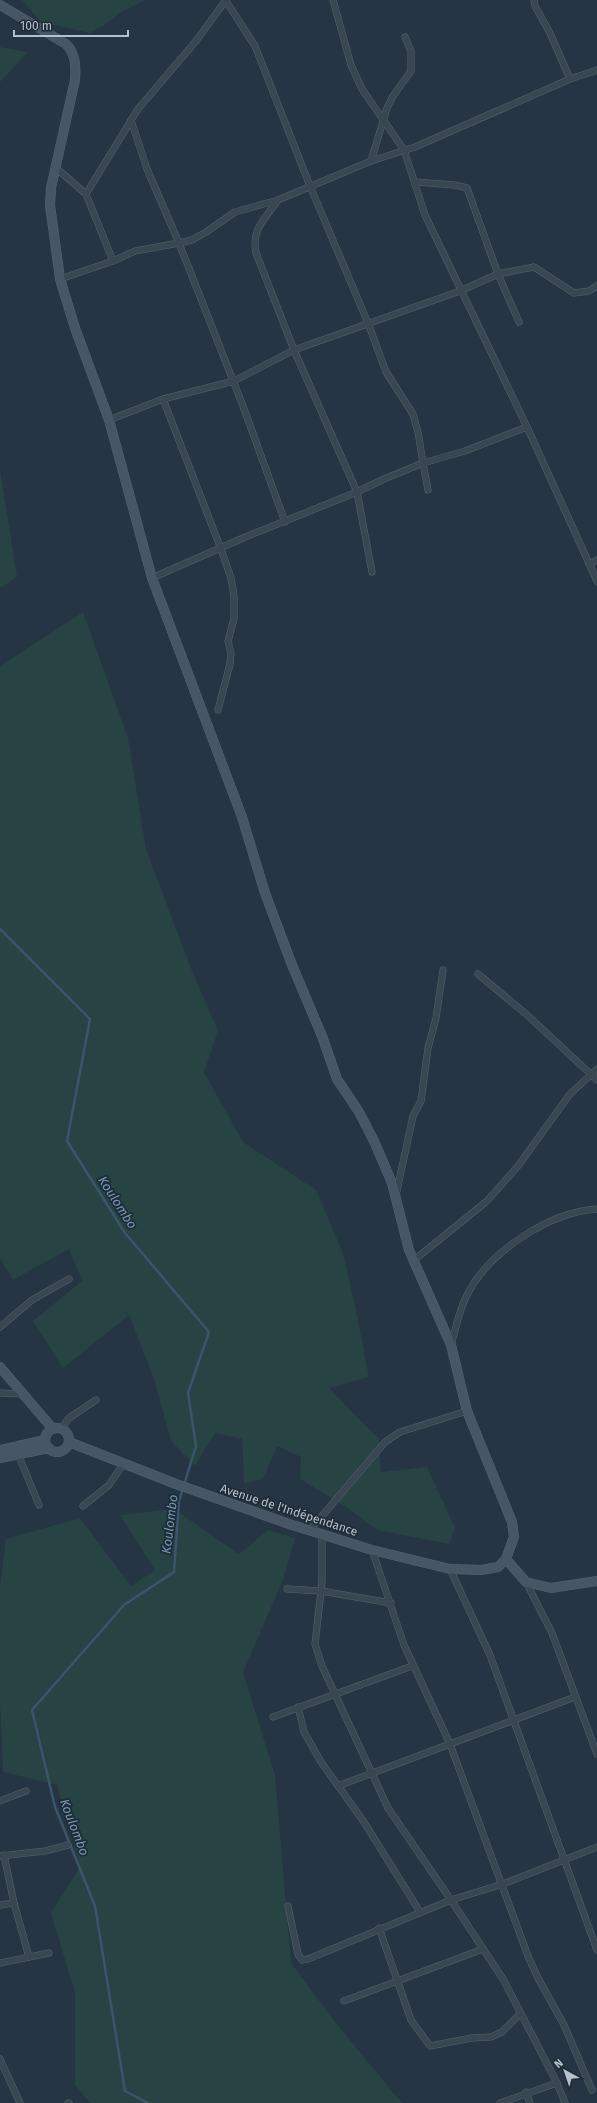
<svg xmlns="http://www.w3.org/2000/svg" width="597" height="2103" viewBox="0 0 597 2103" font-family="'Fira Sans',sans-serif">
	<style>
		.green { fill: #274343 }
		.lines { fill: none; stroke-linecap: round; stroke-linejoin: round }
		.stream { stroke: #3a556c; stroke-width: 2.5 }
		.street-casing { stroke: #57646f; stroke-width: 7 }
		.secondary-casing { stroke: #57646f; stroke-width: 10 }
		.street { stroke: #394752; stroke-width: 6 }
		.secondary { stroke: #475665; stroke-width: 9 }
		.labels { text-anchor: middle; stroke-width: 3.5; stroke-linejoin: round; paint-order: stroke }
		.street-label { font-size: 12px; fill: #b6c1cc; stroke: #1e2c37 }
		.water-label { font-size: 13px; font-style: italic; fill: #7596b0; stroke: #1e2c37 }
	</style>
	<rect width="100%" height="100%" fill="#253543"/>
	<g class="green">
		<polygon points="22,0 145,0 121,12 103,26 90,33 41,22"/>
		<polygon points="0,47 28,52 0,82"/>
		<polygon points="0,469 17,577 0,588"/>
		<polygon points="83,612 128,738 146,849 190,966 218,1031 204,1072 243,1142 316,1190 343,1253 357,1315 369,1377 329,1388 379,1439 381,1472 427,1467 455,1528 449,1544 377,1530 346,1507 300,1479 301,1457 277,1446 263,1479 244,1484 242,1439 215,1433 195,1466 171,1441 154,1379 129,1315 63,1368 33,1321 82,1281 69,1249 13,1280 0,1258 0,666"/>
		<polygon points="174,1509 239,1554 268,1530 295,1538 283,1580 243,1672 275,1775 291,1963 335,2022 402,2103 90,2103 75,2085 75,1993 51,1913 80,1867 57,1785 3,1772 0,1703 0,1587 6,1539 80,1518 131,1586 155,1570 120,1515"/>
	</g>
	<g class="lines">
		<polyline class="stream" points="0,929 90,1019 67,1141 125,1233 209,1332 188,1393 196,1446 179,1501 174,1572 124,1605 32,1710 55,1807 95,1906 125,2091 148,2103"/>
		<g class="street-casing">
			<g id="street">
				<polyline points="333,0 351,65 362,89 404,150 425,215 527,427 597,581"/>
				<polyline points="534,0 535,6 550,33 570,79"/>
				<polyline points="226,1 255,46 310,186 368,323 386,372 413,414 418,432 423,463 465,451 527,427"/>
				<polyline points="371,161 387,108 393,96 411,71 411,51 405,37"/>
				<polyline points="55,167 86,194 113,261"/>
				<polyline points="415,182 455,185 467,188 498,274 534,267 574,293 589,291 597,286"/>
				<polyline points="86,194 138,109 196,41 226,0"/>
				<path d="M278 200C265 219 251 229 256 253L294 350 357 492 372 572"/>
				<polyline points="60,279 113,261 135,251 179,243 147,169 131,120"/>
				<polyline points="163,399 221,549 231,578 234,596 234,619 228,641 231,653 230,664 218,710"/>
				<polyline points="109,420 163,399 234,381 294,350 460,291 498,274 519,322"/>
				<polyline points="285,522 243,406 179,243 192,240 206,232 235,212 278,200 371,161 415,147 570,79 597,70"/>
				<polyline points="589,564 597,560"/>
				<polyline points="152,578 243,538 357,492 384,479 423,463 428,490"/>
				<polyline points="478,974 526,1014 597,1080"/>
				<polyline points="396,1195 413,1116 421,1101 428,1048 436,1018 443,970"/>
				<polyline points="413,1261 487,1201 518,1166 570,1094 597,1069"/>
				<polyline points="0,1327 32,1300 69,1279"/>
				<path d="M451 1345C456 1328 459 1309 468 1293 490 1251 550 1212 597 1209"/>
				<polyline points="0,1393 22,1394"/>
				<polyline points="61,1429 69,1418 96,1400"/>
				<polyline points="18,1454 39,1505"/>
				<polyline points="83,1506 109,1485 124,1463"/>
				<polyline points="310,1530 385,1442 400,1432 467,1411"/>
				<polyline points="322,1535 322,1582 315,1644 322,1666 388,1808 451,1900 503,1979 557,2083 565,2103"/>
				<polyline points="372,1550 404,1645 450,1744 528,1956 538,1978 564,2025 592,2090"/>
				<polyline points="450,1569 490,1655 597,1950"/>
				<polyline points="526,1582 552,1633 597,1754"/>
				<polyline points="287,1589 321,1591 391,1603"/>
				<polyline points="298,1707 304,1732 321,1762 364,1822 420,1912"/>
				<polyline points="273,1717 412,1666"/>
				<polyline points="338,1786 575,1697"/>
				<polyline points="0,1801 26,1791"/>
				<polyline points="4,1855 14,1903 29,1957"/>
				<polyline points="0,1856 45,1851 68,1845"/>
				<polyline points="0,1905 14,1903"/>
				<polyline points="288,1906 298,1954 302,1960 308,1959 451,1900 503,1884 597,1847"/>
				<polyline points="379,1928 411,2020 430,2046 472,2038 491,2037 502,2032 520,2014"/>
				<polyline points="0,1963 49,1953"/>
				<polyline points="344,2001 483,1949"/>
				<polyline points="0,2059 20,2103"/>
				<polyline points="526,2092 530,2103"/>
				<polyline points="68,2103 69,2103"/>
				<polyline points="500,2103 557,2083"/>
			</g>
		</g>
		<g class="secondary-casing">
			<g id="secondary">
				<path d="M0 5 66 44C76 54 76 67 75 80L51 188 50 205 60 279 75 328 109 420 152 578 242 817 265 893 292 965 322 1036 337 1079 359 1112 374 1141 392 1183 409 1250 451 1345 467 1411 512 1522 514 1537 506 1559 498 1567 481 1570 450 1569 372 1550 289 1524 176 1484 69 1442"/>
				<polyline points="0,1367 53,1429"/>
				<circle cx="57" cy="1440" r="12"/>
				<polyline points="0,1450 45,1440"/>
				<polyline points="0,1458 49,1448"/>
				<polyline points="506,1559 526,1582 551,1588 597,1581"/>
			</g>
		</g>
		<use href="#street" class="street"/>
		<use href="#secondary" class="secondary"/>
	</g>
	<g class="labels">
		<g class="street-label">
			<text transform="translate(289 1510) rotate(18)" y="4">Avenue de l'Indépendance</text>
		</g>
		<g class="water-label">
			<text transform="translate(118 1202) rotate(57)" y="5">Koulombo</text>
			<text transform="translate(169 1524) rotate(-83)" y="5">Koulombo</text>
			<text transform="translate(75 1827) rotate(69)" y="5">Koulombo</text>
		</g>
	</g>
	<g transform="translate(565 2071) rotate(320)" stroke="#1e2c37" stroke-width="3" paint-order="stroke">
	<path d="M0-3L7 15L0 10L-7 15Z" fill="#b6c1cc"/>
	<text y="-6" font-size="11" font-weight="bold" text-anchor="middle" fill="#b6c1cc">N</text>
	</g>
	<path d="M14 30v6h114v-6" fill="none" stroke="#b6c1cc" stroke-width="2"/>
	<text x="20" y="30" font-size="12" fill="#b6c1cc" stroke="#1e2c37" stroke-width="3" paint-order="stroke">100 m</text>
</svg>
